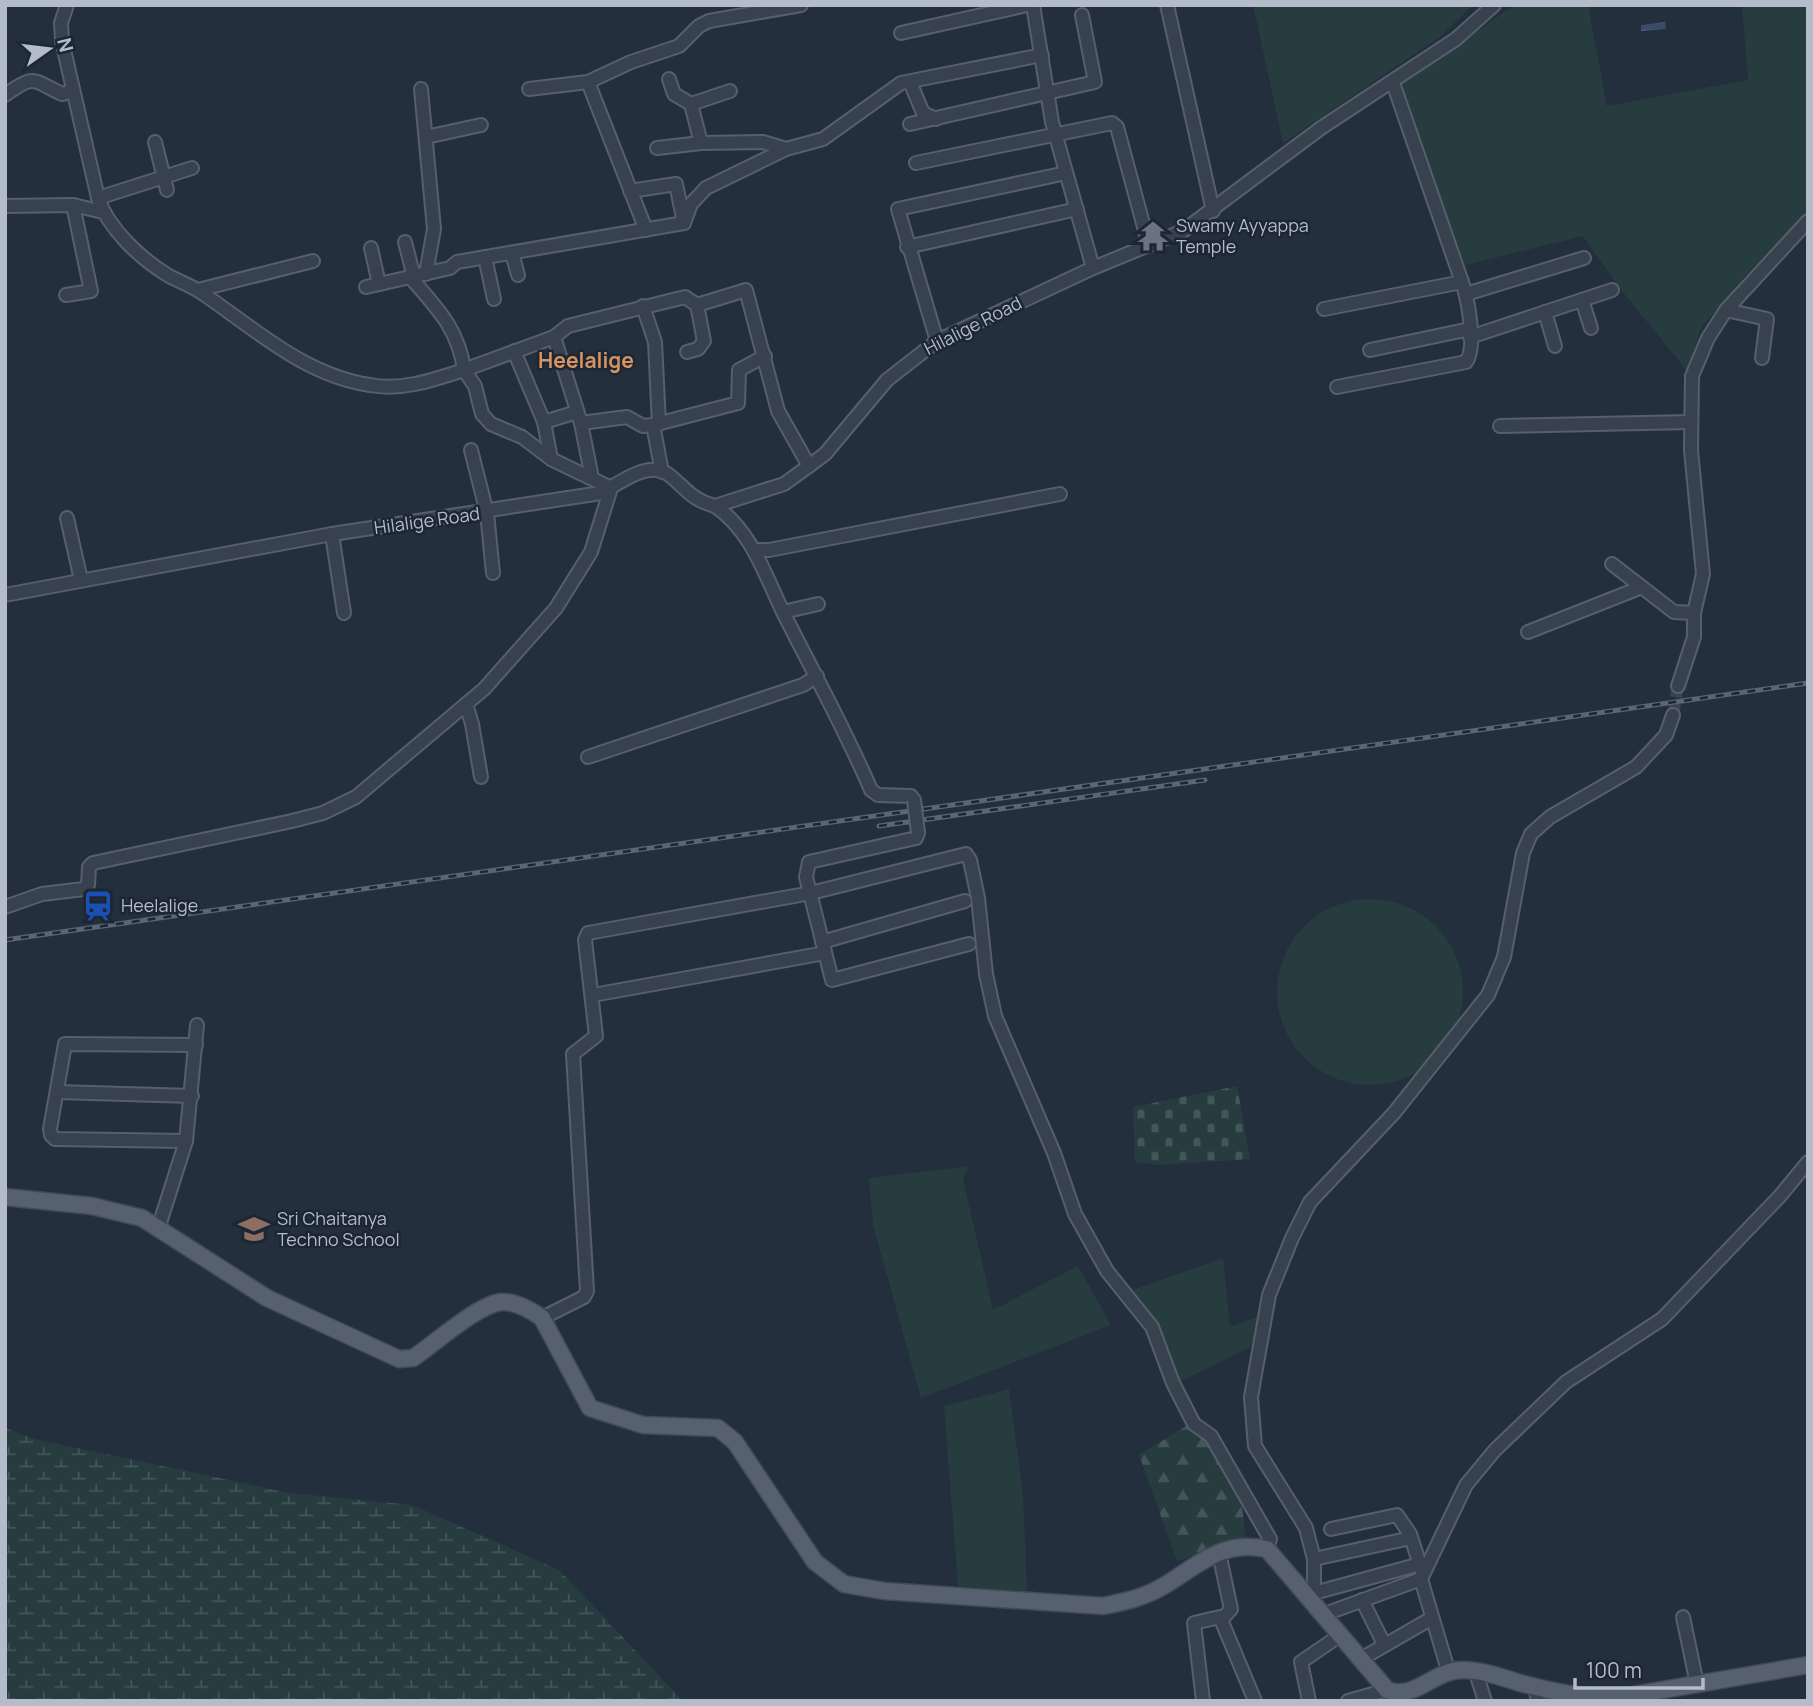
<svg xmlns="http://www.w3.org/2000/svg" width="1813" height="1706" viewBox="0 0 1813 1706" font-family="Manrope,sans-serif">
	<style>
		.grass { fill: #263c3f }
		.forest { fill: url(#forest-firs) }
		.wetland { fill: url(#wetland-marsh) }
		.cemetery { fill: url(#cemetery-stones) }
		.water { fill: url(#water-rules) }
		.lines { fill: none; stroke-linecap: round; stroke-linejoin: round }
		.minor-tunnel { stroke: #3a4453; stroke-width: 12; stroke-dasharray: 12 6; stroke-linecap: butt }
		.minor-casing { stroke: #565f6c; stroke-width: 16 }
		.major-casing { stroke: #414a57; stroke-width: 19 }
		.minor { stroke: #38414e; stroke-width: 12 }
		.major { stroke: #56606e; stroke-width: 16 }
		.rail-casing { stroke: #5a6575; stroke-width: 5 }
		.rail { stroke: #1d2633; stroke-width: 2.5; stroke-dasharray: 8; stroke-linecap: butt }
		.minor-bridge-casing { stroke: #565f6c; stroke-width: 16; stroke-linecap: butt }
		.minor-bridge { stroke: #38414e; stroke-width: 12 }
		.labels { text-anchor: middle; stroke-width: 5; stroke-linejoin: round; paint-order: stroke }
		.poi-label { font-size: 18px; fill: #b4bcc9; stroke: #1d2633; text-anchor: start }
		.street-label { font-size: 18px; fill: #b4bcc9; stroke: #1d2633 }
		.quarter-label { font-size: 21px; font-weight: bold; fill: #d59563; stroke: #1d2633 }
	</style>
	<defs>
		<pattern id="forest-firs" width="22" height="20" patternUnits="userSpaceOnUse" patternTransform="scale(1.75)"><rect width="22" height="20" fill="#263c3f"/><path d="M5 1l3.5 6h-7zM16 11l3.5 6h-7z" fill="#435659"/></pattern>
		<pattern id="wetland-marsh" width="20" height="14" patternUnits="userSpaceOnUse" patternTransform="scale(1.75)"><rect width="20" height="14" fill="#263c3f"/><path d="M1 5h8M5 5V1M11 12h8M15 12V8" fill="none" stroke="#435659"/></pattern>
		<pattern id="cemetery-stones" width="16" height="16" patternUnits="userSpaceOnUse" patternTransform="scale(1.75)"><rect width="16" height="16" fill="#263c3f"/><path d="M2 7V4a2 2 0 0 1 4 0v3zM10 15v-3a2 2 0 0 1 4 0v3z" fill="#435659"/></pattern>
		<pattern id="water-rules" width="6" height="5" patternUnits="userSpaceOnUse" patternTransform="scale(1.75)"><rect width="6" height="5" fill="#394c67"/><path d="M0 2.5h6" fill="none" stroke="#53647b"/></pattern>
	</defs>
	<rect width="100%" height="100%" fill="#242f3e"/>
	<g class="grass">
		<polygon points="1253,5 1473,5 1440,37 1283,143"/>
		<polygon points="1514,5 1588,5 1607,106 1748,80 1742,5 1808,5 1808,213 1745,276 1701,328 1688,372 1618,286 1583,236 1465,265 1400,86"/>
		<circle cx="1370" cy="992" r="93"/>
		<polygon points="970,1166 963,1179 993,1310 1078,1266 1111,1325 921,1398 873,1225 869,1178"/>
		<polygon points="1223,1258 1230,1327 1257,1317 1253,1346 1179,1382 1130,1291"/>
		<polygon points="1009,1389 1023,1495 1027,1592 958,1586 944,1406"/>
	</g>
	<polygon class="forest" points="1188,1425 1207,1438 1242,1505 1246,1542 1225,1545 1177,1561 1139,1455"/>
	<polygon class="wetland" points="5,1428 34,1439 290,1493 412,1505 559,1570 683,1701 5,1701"/>
	<polygon class="cemetery" points="1237,1086 1250,1159 1161,1165 1135,1162 1133,1107"/>
	<polygon class="water" points="1665,22 1666,29 1641,31 1641,25"/>
	<g class="lines">
		<polyline class="minor-tunnel" points="1673,715 1678,686"/>
		<g class="minor-casing">
			<g id="minor">
				<polyline points="1033,5 1052,122 1093,268"/>
				<polyline points="1167,5 1213,211"/>
				<polyline points="901,33 1027,5"/>
				<polyline points="669,79 674,94 691,104 730,91"/>
				<polyline points="588,82 631,62 679,46 699,26 709,21 801,5"/>
				<polyline points="910,82 923,113 936,119"/>
				<polyline points="421,89 434,229 426,274"/>
				<polyline points="529,89 588,82 646,230"/>
				<path d="M5 95C36 73 32 80 62 94L72 91"/>
				<polyline points="691,104 701,143 763,142 786,149"/>
				<polyline points="910,124 1095,82 1082,15"/>
				<polyline points="426,137 481,125"/>
				<polyline points="155,142 167,190"/>
				<polyline points="657,148 701,143"/>
				<polyline points="916,163 1112,123 1117,127 1149,246"/>
				<polyline points="630,191 676,184 684,223"/>
				<polyline points="98,198 192,168"/>
				<polyline points="5,206 73,205 103,212"/>
				<polyline points="405,242 414,277"/>
				<polyline points="907,247 1077,209"/>
				<polyline points="371,248 379,284"/>
				<polyline points="512,253 518,275"/>
				<polyline points="485,257 494,299"/>
				<path d="M411 278C437 308 459 330 464 370L554 337 568 326 685 297 697 305 746 290 778 411 809 466"/>
				<polyline points="366,287 450,268 457,262 684,223 691,204 706,188 786,149 823,139 901,83 1042,55"/>
				<polyline points="198,290 313,261"/>
				<polyline points="1466,294 1584,258"/>
				<polyline points="66,295 91,291 73,205"/>
				<polyline points="1582,300 1591,328"/>
				<polyline points="643,306 655,342 659,424"/>
				<polyline points="1324,309 1462,282 1393,83"/>
				<polyline points="1726,310 1767,319 1762,358"/>
				<polyline points="1545,312 1555,346"/>
				<polyline points="554,337 581,423 592,478"/>
				<polyline points="1470,337 1612,290"/>
				<polyline points="937,341 898,209 1066,173"/>
				<polyline points="1370,350 1470,329"/>
				<polyline points="514,351 544,422 577,412"/>
				<polyline points="687,352 698,349 704,341 697,305"/>
				<path d="M1337 387 1466 362C1477 348 1468 299 1462 282"/>
				<polyline points="544,422 551,459"/>
				<polyline points="581,423 627,417 643,426 653,425 738,403 739,370 765,356"/>
				<polyline points="653,425 662,472"/>
				<polyline points="1500,426 1690,422"/>
				<polyline points="471,450 487,513 493,573"/>
				<path d="M715 506C751 530 765 575 783 612 813 672 845 729 871 790L878 795 911 796 914 800"/>
				<polyline points="67,518 81,580"/>
				<polyline points="332,534 344,613"/>
				<polyline points="754,550 769,550 1060,494"/>
				<polyline points="1612,564 1674,612 1694,613"/>
				<path d="M5 595 332 534 601 493C619 484 648 459 669 475 687 489 690 499 715 506L784 484 809 466 825 454 887 380 937 341 1093 268 1183 231 1321 128 1456 39 1494 5"/>
				<polyline points="783,612 818,604"/>
				<polyline points="1528,632 1642,587"/>
				<polyline points="1678,686 1694,637 1694,613 1703,574 1691,450 1692,376 1708,338 1726,310 1808,221"/>
				<polyline points="466,704 472,724 481,777"/>
				<polyline points="588,757 803,685 817,676"/>
				<polyline points="918,833 916,838 809,862 806,877 832,980 969,944"/>
				<path d="M5 907 42 894 84 889 88 885 89 867 93 863 292 821 323 813 356 797 484 689 556 608 591 552 611 488 551 459 522 437 491 424 482 414 475 386 464 370C433 380 402 391 370 385 304 375 255 329 202 293 192 286 180 282 169 276 141 259 109 230 98 198L62 41 61 23 67 5"/>
				<polyline points="822,942 965,901"/>
				<polyline points="593,995 825,953"/>
				<polyline points="57,1092 192,1096"/>
				<polyline points="186,1141 55,1139 51,1135 50,1129 65,1044 196,1045"/>
				<polyline points="158,1229 186,1141 197,1025"/>
				<polyline points="542,1318 584,1297 587,1291 573,1054 596,1036 585,940 588,933 811,893 966,854 970,860 978,898 986,974 995,1016 1054,1153 1075,1214 1107,1271 1152,1327 1173,1383 1194,1424 1211,1436 1270,1539 1267,1549"/>
				<polyline points="1331,1529 1397,1515 1410,1534 1423,1574"/>
				<polyline points="1219,1553 1231,1609 1223,1618"/>
				<polyline points="1314,1559 1411,1538"/>
				<polyline points="1314,1593 1420,1564"/>
				<polyline points="1362,1600 1384,1644"/>
				<polyline points="1314,1605 1314,1559 1306,1528 1255,1446 1251,1397 1269,1295 1292,1238 1310,1202 1394,1113 1488,995 1504,957 1523,853 1531,834 1550,817 1636,767 1666,735 1673,715"/>
				<polyline points="1322,1615 1421,1579"/>
				<polyline points="1683,1617 1697,1684"/>
				<polyline points="1361,1659 1432,1618"/>
				<polyline points="1448,1670 1421,1579 1466,1485 1495,1450 1566,1382 1662,1319 1780,1196 1808,1162"/>
				<polyline points="1475,1670 1485,1701"/>
				<polyline points="1535,1687 1538,1701"/>
				<polyline points="1203,1701 1194,1623 1220,1617 1255,1701"/>
				<polyline points="1309,1701 1301,1662 1339,1636"/>
				<polyline points="1348,1701 1387,1690"/>
			</g>
		</g>
		<g class="major-casing">
			<path id="major" d="M5 1197 92 1206 142 1218 267 1298 399 1359 413 1358C434 1344 477 1305 501 1302 515 1301 532 1311 542 1318L590 1408 643 1425 718 1428 735 1442 815 1562 844 1584 884 1591 1103 1606C1123 1602 1142 1598 1160 1588 1197 1567 1220 1539 1267 1549L1387 1690C1415 1701 1434 1670 1462 1670 1482 1670 1501 1677 1520 1683 1554 1692 1586 1699 1621 1697L1808 1665"/>
		</g>
		<use href="#minor" class="minor"/>
		<use href="#major" class="major"/>
		<g class="rail-casing">
			<g id="rail">
				<polyline points="879,826 1205,780"/>
				<polyline points="5,940 1808,683"/>
			</g>
		</g>
		<use href="#rail" class="rail"/>
		<g class="minor-bridge-casing">
			<polyline id="minor-bridge" points="914,800 918,833"/>
		</g>
		<use href="#minor-bridge" class="minor-bridge"/>
	</g>
	<defs>
		<g id="temple-bare" transform="scale(2.415)"><path d="M0-6L5-2H3V0L6.5 2.5H4V6H1.5V3h-3V6H-4V2.5H-6.5L-3 0V-2H-5Z" fill="#6b7280" stroke="#1d2633" stroke-width="2.5" paint-order="stroke"/></g>
		<g id="station-bare" transform="scale(2.415)"><path d="M-3-6H3Q5-6 5-4V2Q5 4 3 4L4.5 6H3L1.5 4h-3L-3 6H-4.5L-3 4Q-5 4-5 2V-4Q-5-6-3-6ZM-3.5-4v3h7v-3ZM-3.5 1v1.5H-2V1ZM2 1v1.5H3.5V1Z" fill="#1a4fb4" stroke="#1d2633" stroke-width="2.5" paint-order="stroke"/></g>
		<g id="school-bare" transform="scale(2.415)"><path d="M0-5L7-2L0 1L-7-2ZM-4 1L0 2.5L4 1V4Q0 6-4 4Z" fill="#8d6e63" stroke="#1d2633" stroke-width="2.5" paint-order="stroke"/></g>
	</defs>
	<g fill-rule="evenodd">
		<use href="#temple-bare" x="1153" y="236"/>
		<use href="#station-bare" x="98" y="906"/>
		<use href="#school-bare" x="254" y="1229"/>
	</g>
	<g class="labels">
		<g class="poi-label">
			<text x="1176" y="232">Swamy Ayyappa<tspan x="1176" dy="21">Temple</tspan></text>
			<text x="121" y="912">Heelalige</text>
			<text x="277" y="1225">Sri Chaitanya<tspan x="277" dy="21">Techno School</tspan></text>
		</g>
		<g class="street-label">
			<text transform="translate(973 326) rotate(-27)" y="6">Hilalige Road</text>
			<text transform="translate(427 521) rotate(-8)" y="6">Hilalige Road</text>
		</g>
		<g class="quarter-label">
			<text x="586" y="368">Heelalige</text>
		</g>
	</g>
	<rect width="1813" height="1706" fill="none" stroke="#b4bcc9" stroke-width="14"/>
	<g transform="translate(49 49) rotate(76)" stroke="#1d2633" stroke-width="5" paint-order="stroke">
	<path d="M0-5L12 26L0 18L-12 26Z" fill="#b4bcc9"/>
	<text y="-10" font-size="19" font-weight="bold" text-anchor="middle" fill="#b4bcc9">N</text>
	</g>
	<path d="M1575 1678v10h128v-10" fill="none" stroke="#b4bcc9" stroke-width="3.5"/>
	<text x="1586" y="1678" font-size="21" fill="#b4bcc9" stroke="#1d2633" stroke-width="5" paint-order="stroke">100 m</text>
</svg>
